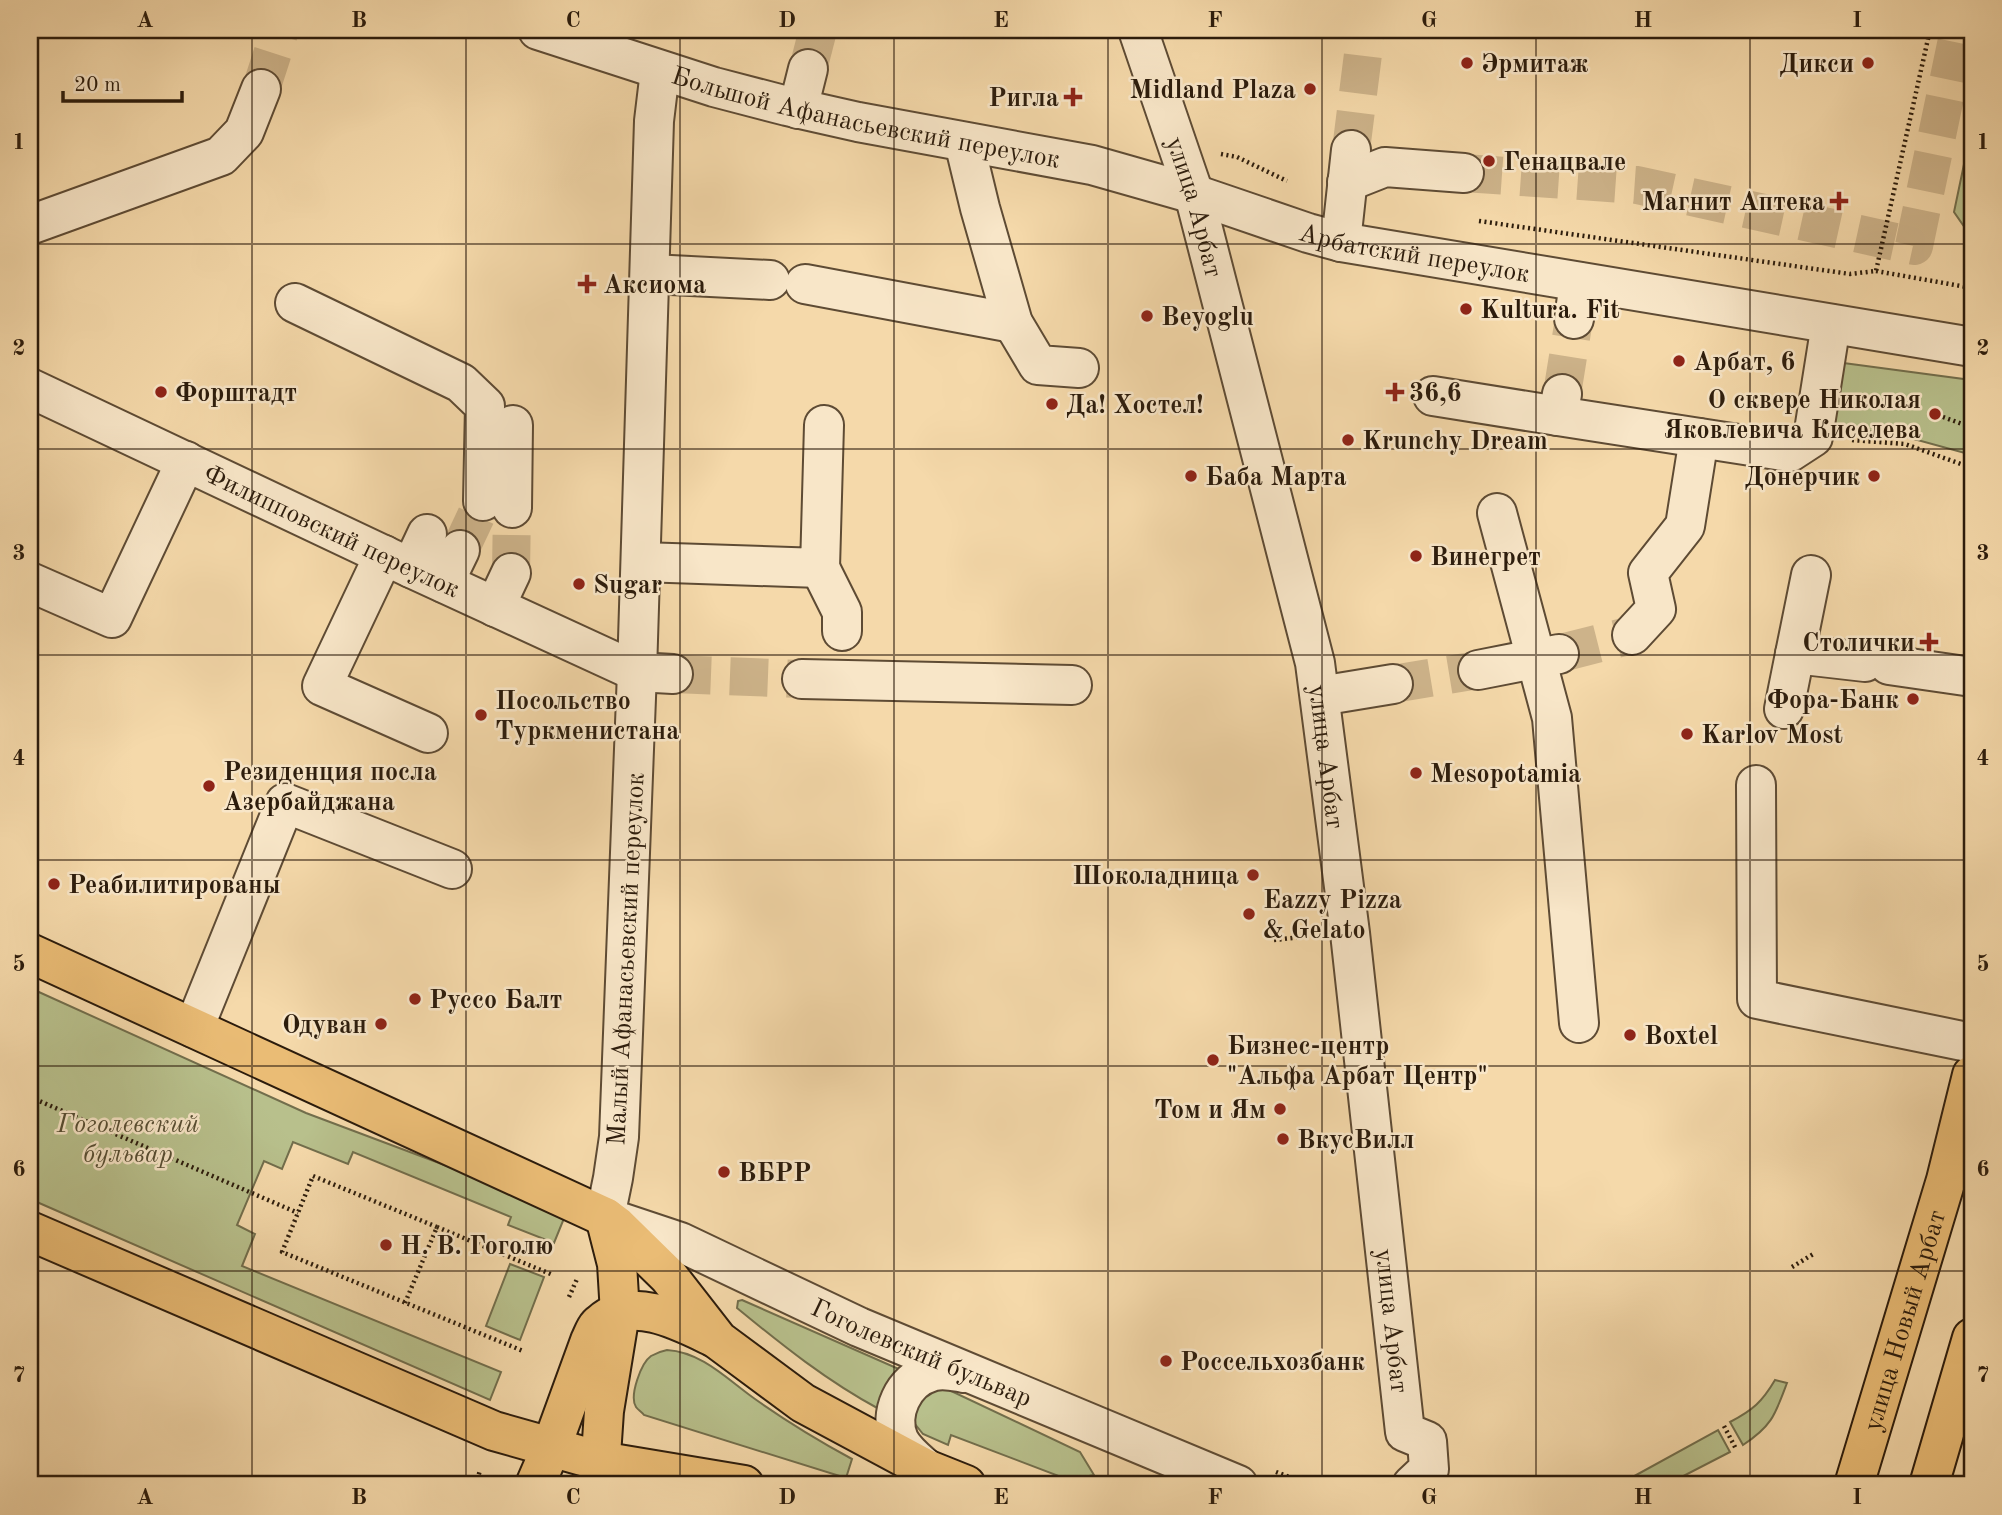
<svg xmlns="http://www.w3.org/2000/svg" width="2002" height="1515" viewBox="0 0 2002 1515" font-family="'Old Standard TT',serif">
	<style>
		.green { fill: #b8c08c; stroke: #726e4c; stroke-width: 2 }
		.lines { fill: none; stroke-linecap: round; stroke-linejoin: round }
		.minor-tunnel { stroke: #cdb38a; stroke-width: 38; stroke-dasharray: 38 19; stroke-linecap: butt }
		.minor-casing { stroke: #5e4b34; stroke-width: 42 }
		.major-casing { stroke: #2c1c0c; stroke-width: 42 }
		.path { stroke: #2c1c0c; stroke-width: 4.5; stroke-dasharray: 2 3.5; stroke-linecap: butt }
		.minor { stroke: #f8e6c8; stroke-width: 38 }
		.major { stroke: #eabc75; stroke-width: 38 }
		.grid { fill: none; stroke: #2c1c0c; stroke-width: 2; stroke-opacity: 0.55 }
		.poi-dot { fill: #8f2418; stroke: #f8e6c8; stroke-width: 2.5 }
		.labels { text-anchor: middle; stroke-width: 5; stroke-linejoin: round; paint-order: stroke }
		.poi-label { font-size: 26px; font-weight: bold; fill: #2c1c0c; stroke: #f8e6c8; text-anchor: start }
		.street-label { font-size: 26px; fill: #2c1c0c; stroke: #f8e6c8 }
		.park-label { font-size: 26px; font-style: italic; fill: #564d32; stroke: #f8e6c8 }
		.neatline { fill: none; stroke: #2c1c0c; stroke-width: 2.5 }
		.grid-label { font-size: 23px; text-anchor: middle; font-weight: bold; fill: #2c1c0c }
	</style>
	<rect width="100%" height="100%" fill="#f5d9aa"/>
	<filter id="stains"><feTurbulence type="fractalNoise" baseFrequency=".00286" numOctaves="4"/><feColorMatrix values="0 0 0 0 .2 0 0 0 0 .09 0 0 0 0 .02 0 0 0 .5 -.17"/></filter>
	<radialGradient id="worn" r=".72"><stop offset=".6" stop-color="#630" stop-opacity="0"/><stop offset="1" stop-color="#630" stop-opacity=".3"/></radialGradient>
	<g class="green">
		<polygon points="1972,126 1972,238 1954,212"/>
		<polygon points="1836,362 1971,380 1972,381 1972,455 1892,433 1826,428"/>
		<polygon points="30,988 306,1113 567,1211 554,1243 508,1225 511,1217 353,1152 348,1164 293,1142 282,1169 264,1161 237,1225 255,1234 242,1266 501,1372 490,1400 30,1199"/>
		<polygon points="510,1264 544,1277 520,1340 486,1326"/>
		<path d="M742 1300 901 1370 879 1409C827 1381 782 1345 737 1308L738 1301Z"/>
		<path d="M667 1350C702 1352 728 1380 755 1399 786 1421 819 1441 852 1459L846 1478 644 1415C642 1412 638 1410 636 1407 629 1396 641 1363 651 1356 656 1353 662 1351 667 1350Z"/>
		<path d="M1775 1380 1787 1383C1775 1415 1772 1426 1743 1445L1730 1422C1753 1410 1762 1402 1775 1380Z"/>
		<polygon points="933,1387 947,1389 1080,1452 1094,1475 1069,1480 951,1435 948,1445 923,1434 915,1424 914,1412 917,1402"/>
		<polygon points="1718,1430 1730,1452 1666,1485 1618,1485"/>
	</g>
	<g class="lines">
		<g class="minor-tunnel">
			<polyline points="808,69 818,30"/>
			<polyline points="261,89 280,30"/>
			<polyline points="1351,150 1366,30"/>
			<polyline points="1464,173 1637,185 1914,246 1959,30"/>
			<polyline points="1562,394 1574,319"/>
			<polyline points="460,550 483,501"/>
			<polyline points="511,573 512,508"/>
			<polyline points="1561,653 1632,635"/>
			<polyline points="673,674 802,679"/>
			<polyline points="1393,684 1478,670"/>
		</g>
		<g class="minor-casing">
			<g id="minor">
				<path id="s1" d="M538 30 714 87 787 106 858 122 1092 165 1194 194 1308 233 1341 242 1972 347"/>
				<path id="s2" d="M1138 30 1194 194 1315 663 1350 933 1405 1432 1427 1441 1429 1469 1412 1485"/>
				<path id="s3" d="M660 71 654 121 637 672 619 1137 613 1178 605 1217 680 1242 859 1327 1238 1485"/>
				<polyline points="798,109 808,69"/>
				<polyline points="964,142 980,208 1013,323 1038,365 1079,368"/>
				<polyline points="1347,182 1385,167 1464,173"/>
				<polyline points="30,225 221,156 244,132 261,89"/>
				<polyline points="1341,242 1351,150"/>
				<polyline points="651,274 770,280"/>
				<polyline points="805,284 1013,323"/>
				<polyline points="295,303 461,383 485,406 483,501"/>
				<polyline points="1574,319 1579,282"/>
				<path id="s4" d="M30 388 411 568 637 672 673 674"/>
				<polyline points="1562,394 1558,416 1790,452 1813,437 1831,324"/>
				<polyline points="1433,396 1558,416"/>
				<polyline points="512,508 513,425"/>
				<polyline points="1497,513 1552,718 1579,1023"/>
				<polyline points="384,555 322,686 428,733"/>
				<polyline points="641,562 820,568 824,425"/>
				<polyline points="411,568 427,534"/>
				<polyline points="820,568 842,612 842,631"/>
				<polyline points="1811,575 1795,654 1865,662"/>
				<polyline points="30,582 112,618 186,461"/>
				<polyline points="444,583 460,550"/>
				<polyline points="495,607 511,573"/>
				<polyline points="1632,635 1656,609 1648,573 1685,526 1699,438"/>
				<polyline points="1889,665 1972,677"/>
				<polyline points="1478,670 1559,654"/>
				<polyline points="802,679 1072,685"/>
				<polyline points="1320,696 1393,684"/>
				<polyline points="1784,709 1795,654"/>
				<polyline points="1756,785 1757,999 1972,1043"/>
				<polyline points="194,1028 285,803 452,869"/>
				<path d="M926 1469C917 1461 905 1452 899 1440 888 1414 903 1380 931 1372 942 1368 953 1371 964 1373"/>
			</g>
		</g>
		<g class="major-casing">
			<g id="major">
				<polyline points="30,953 605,1217 617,1226 669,1277 718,1340 803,1403 926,1469 966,1485"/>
				<polyline points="30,1231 494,1431 600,1461 744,1485"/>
				<path d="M535 1485 551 1448 590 1341C593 1335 595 1327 601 1323 632 1295 682 1322 713 1337"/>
				<polyline points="599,1485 604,1411 620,1313 617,1264 605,1217"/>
				<path id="s5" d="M1854 1485 1946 1180 1972 1075"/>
				<polyline points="1929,1485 1972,1338"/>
			</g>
		</g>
		<g class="path">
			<polyline points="1221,154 1237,157 1287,181"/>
			<polyline points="1479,221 1850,274 1876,271 1930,30"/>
			<polyline points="1876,271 1972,288"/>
			<polyline points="1943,417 1965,425 1972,424"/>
			<polyline points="1852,440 1905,444 1972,468"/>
			<polyline points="1274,940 1311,936"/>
			<polyline points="30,1097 298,1213"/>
			<polyline points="437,1227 553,1275"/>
			<polyline points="1792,1267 1815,1253"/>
			<polyline points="569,1297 577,1279"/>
			<polyline points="405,1303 437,1227 313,1176 282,1252 523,1351"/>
			<polyline points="1724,1426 1736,1449"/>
			<polyline points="1276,1472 1311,1485"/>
			<polyline points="476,1485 480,1470"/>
		</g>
		<use href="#minor" class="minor"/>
		<use href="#major" class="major"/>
	</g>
	<path class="grid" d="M252 30V1485M466 30V1485M680 30V1485M894 30V1485M1108 30V1485M1322 30V1485M1536 30V1485M1750 30V1485M30 244H1972M30 449H1972M30 655H1972M30 860H1972M30 1066H1972M30 1271H1972"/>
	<g class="poi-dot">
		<circle cx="1467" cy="63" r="7"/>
		<circle cx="1868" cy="63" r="7"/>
		<circle cx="1310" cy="89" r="7"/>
		<path d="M1069.5 86.5h7v7h7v7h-7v7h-7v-7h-7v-7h7z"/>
		<circle cx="1489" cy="161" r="7"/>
		<path d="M1835.5 190.5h7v7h7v7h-7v7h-7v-7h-7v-7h7z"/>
		<path d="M583.5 273.5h7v7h7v7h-7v7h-7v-7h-7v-7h7z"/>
		<circle cx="1466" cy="309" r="7"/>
		<circle cx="1147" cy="316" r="7"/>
		<circle cx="1679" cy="361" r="7"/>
		<circle cx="161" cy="392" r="7"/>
		<path d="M1391.5 381.5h7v7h7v7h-7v7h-7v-7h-7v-7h7z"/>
		<circle cx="1052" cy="404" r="7"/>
		<circle cx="1935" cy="414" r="7"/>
		<circle cx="1348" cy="440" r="7"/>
		<circle cx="1191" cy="476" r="7"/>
		<circle cx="1874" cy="476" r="7"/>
		<circle cx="1416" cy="556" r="7"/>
		<circle cx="579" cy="584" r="7"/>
		<path d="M1925.5 631.5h7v7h7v7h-7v7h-7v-7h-7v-7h7z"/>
		<circle cx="1913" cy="699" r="7"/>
		<circle cx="481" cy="715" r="7"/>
		<circle cx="1687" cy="734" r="7"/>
		<circle cx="1416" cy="773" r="7"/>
		<circle cx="209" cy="786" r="7"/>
		<circle cx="1253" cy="875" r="7"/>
		<circle cx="54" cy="884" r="7"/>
		<circle cx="1249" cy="914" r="7"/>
		<circle cx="415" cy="999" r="7"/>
		<circle cx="381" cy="1024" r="7"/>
		<circle cx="1630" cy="1035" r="7"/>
		<circle cx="1213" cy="1060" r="7"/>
		<circle cx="1280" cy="1109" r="7"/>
		<circle cx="1283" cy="1139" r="7"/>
		<circle cx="724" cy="1172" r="7"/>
		<circle cx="386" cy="1245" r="7"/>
		<circle cx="1166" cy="1361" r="7"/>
	</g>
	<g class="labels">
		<g class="poi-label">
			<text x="1481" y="72">Эрмитаж</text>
			<text x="1854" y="72" text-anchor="end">Дикси</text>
			<text x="1296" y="98" text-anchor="end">Midland Plaza</text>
			<text x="1059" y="106" text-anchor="end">Ригла</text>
			<text x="1503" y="170">Генацвале</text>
			<text x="1825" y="210" text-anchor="end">Магнит Аптека</text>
			<text x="603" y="293">Аксиома</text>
			<text x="1480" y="318">Kultura. Fit</text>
			<text x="1161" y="325">Beyoglu</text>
			<text x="1693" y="370">Арбат, 6</text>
			<text x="175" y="401">Форштадт</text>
			<text x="1409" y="401">36,6</text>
			<text x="1921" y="408" text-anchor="end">О сквере Николая<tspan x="1921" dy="30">Яковлевича Киселева</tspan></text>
			<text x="1066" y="413">Да! Хостел!</text>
			<text x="1362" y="449">Krunchy Dream</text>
			<text x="1205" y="485">Баба Марта</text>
			<text x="1860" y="485" text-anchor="end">Донерчик</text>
			<text x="1430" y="565">Винегрет</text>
			<text x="593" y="593">Sugar</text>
			<text x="1915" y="651" text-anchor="end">Столички</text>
			<text x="1899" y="708" text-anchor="end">Фора-Банк</text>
			<text x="495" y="709">Посольство<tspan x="495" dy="30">Туркменистана</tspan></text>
			<text x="1701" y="743">Karlov Most</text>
			<text x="223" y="780">Резиденция посла<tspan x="223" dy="30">Азербайджана</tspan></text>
			<text x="1430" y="782">Mesopotamia</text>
			<text x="1239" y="884" text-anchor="end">Шоколадница</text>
			<text x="68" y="893">Реабилитированы</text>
			<text x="1263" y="908">Eazzy Pizza<tspan x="1263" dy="30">&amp; Gelato</tspan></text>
			<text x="429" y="1008">Руссо Балт</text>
			<text x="367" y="1033" text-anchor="end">Одуван</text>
			<text x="1644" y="1044">Boxtel</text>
			<text x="1227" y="1054">Бизнес-центр<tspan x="1227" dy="30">"Альфа Арбат Центр"</tspan></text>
			<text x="1266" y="1118" text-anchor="end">Том и Ям</text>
			<text x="1297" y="1148">ВкусВилл</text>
			<text x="738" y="1181">ВБРР</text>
			<text x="400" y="1254">Н. В. Гоголю</text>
			<text x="1180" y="1370">Россельхозбанк</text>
		</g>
		<g class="street-label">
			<text dy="9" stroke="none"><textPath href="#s1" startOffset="340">Большой Афанасьевский переулок</textPath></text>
			<text dy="9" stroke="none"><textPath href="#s2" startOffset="186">улица Арбат</textPath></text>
			<text dy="9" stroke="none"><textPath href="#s1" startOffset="906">Арбатский переулок</textPath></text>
			<text dy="9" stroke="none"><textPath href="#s4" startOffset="334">Филипповский переулок</textPath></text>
			<text dy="9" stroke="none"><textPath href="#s2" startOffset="752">улица Арбат</textPath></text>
			<text transform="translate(625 959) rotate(-87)" y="9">Малый Афанасьевский переулок</text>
			<text dy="9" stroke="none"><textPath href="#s2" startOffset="1320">улица Арбат</textPath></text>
			<text dy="9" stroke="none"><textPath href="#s5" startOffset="172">улица Новый Арбат</textPath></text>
			<text dy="9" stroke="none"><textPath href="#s3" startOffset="1493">Гоголевский бульвар</textPath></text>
		</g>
		<g class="park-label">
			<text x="128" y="1132">Гоголевский<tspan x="128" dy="30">бульвар</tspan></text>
		</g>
	</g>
	<rect width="2002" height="1515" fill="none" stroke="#f5d9aa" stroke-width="77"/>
	<path d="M63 91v10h119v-10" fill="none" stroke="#2c1c0c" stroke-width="3.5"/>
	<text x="74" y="91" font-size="21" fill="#2c1c0c" stroke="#f8e6c8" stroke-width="5" paint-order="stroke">20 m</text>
	<rect x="38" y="38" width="1926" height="1438" class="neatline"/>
	<g class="grid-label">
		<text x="145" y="27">A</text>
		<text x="359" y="27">B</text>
		<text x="573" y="27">C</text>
		<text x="787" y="27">D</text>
		<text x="1001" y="27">E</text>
		<text x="1215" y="27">F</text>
		<text x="1429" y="27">G</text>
		<text x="1643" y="27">H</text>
		<text x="1857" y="27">I</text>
		<text x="19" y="149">1</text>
		<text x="1983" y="149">1</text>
		<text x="19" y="355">2</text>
		<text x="1983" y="355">2</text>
		<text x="19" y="560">3</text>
		<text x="1983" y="560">3</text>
		<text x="19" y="765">4</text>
		<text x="1983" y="765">4</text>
		<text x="19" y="971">5</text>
		<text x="1983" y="971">5</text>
		<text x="19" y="1176">6</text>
		<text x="1983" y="1176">6</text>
		<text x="19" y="1382">7</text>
		<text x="1983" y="1382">7</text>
		<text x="145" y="1504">A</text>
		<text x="359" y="1504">B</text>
		<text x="573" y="1504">C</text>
		<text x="787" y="1504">D</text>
		<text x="1001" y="1504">E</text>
		<text x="1215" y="1504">F</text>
		<text x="1429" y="1504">G</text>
		<text x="1643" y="1504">H</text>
		<text x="1857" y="1504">I</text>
	</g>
	<rect width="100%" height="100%" filter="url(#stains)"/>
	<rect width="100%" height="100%" fill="url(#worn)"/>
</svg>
